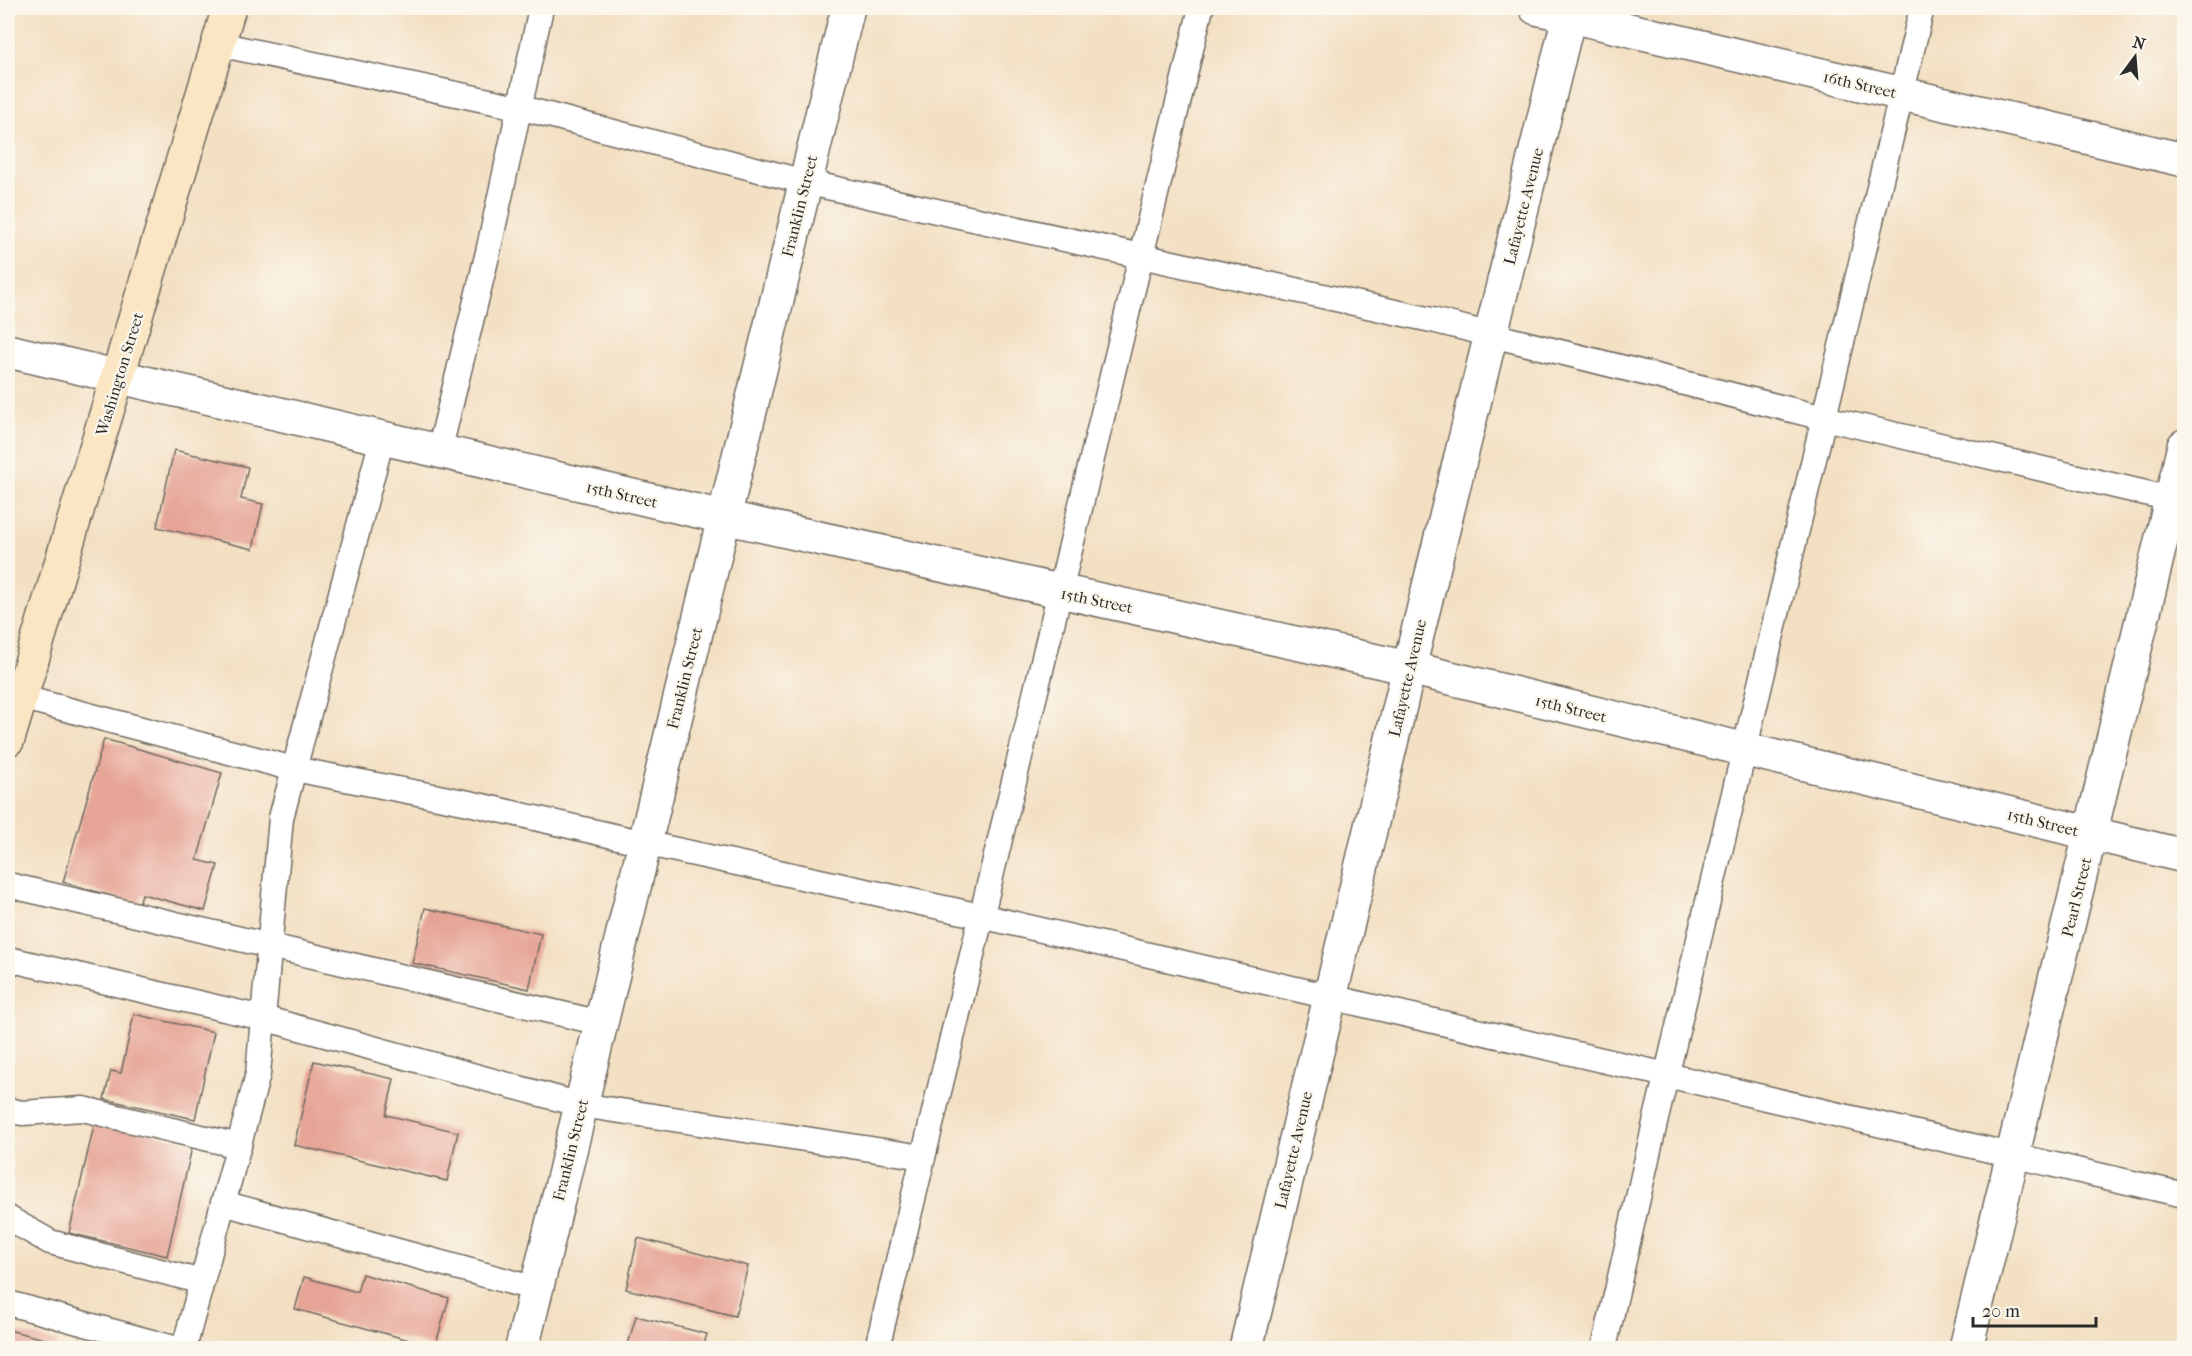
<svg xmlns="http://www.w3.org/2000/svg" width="2192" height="1356" viewBox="0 0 2192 1356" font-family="'IM FELL French Canon',serif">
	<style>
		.building { fill: #e6a496 }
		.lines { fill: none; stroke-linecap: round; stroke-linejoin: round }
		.service-casing { stroke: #716a60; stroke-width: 27 }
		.minor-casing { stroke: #716a60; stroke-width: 36 }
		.tertiary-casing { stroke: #716a60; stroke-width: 36 }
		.secondary-casing { stroke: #716a60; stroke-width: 36 }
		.service { stroke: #fff; stroke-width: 24 }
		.minor { stroke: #fff; stroke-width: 33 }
		.tertiary { stroke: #fff; stroke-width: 33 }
		.secondary { stroke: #fbe6c4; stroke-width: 33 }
		.labels { text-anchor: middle; stroke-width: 4.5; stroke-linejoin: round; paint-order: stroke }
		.street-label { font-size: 16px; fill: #2b2b2b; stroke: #fbf7ec }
	</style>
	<rect width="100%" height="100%" fill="#fbf7ec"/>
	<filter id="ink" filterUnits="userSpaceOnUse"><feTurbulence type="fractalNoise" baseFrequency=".0167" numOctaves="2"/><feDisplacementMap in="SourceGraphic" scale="12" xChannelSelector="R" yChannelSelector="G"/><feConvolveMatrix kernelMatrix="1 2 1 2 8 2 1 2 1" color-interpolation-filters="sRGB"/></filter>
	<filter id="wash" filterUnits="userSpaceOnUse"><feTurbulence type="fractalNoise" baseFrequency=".008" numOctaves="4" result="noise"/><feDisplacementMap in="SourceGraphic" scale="24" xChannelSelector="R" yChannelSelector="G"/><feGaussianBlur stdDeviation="1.35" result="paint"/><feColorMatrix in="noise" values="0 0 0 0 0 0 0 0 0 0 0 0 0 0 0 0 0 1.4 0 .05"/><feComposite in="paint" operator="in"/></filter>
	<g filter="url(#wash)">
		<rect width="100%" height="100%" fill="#f3dfc2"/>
		<g id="blocks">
			<g class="building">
				<polygon points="174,450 248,467 241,499 263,504 253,549 157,527"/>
				<polygon points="104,739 222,773 197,860 218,865 205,911 142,894 139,904 63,882"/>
				<polygon points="425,908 541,934 529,989 412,963"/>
				<polygon points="134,1014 214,1032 195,1119 104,1099 111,1071 121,1073"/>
				<polygon points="314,1061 394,1079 386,1115 458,1132 447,1181 294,1145"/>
				<polygon points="95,1121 193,1143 167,1256 69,1233"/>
				<polygon points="638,1238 748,1266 735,1316 626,1289"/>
				<polygon points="362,1274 449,1298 435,1347 295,1309 304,1277 357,1292"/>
				<polygon points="636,1316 707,1334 703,1348 627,1348"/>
				<polygon points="8,1330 57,1342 56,1348 8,1348"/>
			</g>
		</g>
	</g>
	<g filter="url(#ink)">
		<use href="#blocks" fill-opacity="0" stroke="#716a60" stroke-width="1.5"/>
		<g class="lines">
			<g class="service-casing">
				<g id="service">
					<polyline points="218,44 518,107 805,182 1436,321 1824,418 2184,502"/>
					<polyline points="439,452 488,252 541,8"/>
					<polyline points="20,697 294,769 469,803 644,843 981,916 2184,1195"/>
					<polyline points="8,885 601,1023"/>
					<polyline points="8,959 263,1018 581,1105 923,1157"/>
					<polyline points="8,1110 22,1113 83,1109 239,1146"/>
					<polyline points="223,1203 536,1289"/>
					<polyline points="8,1218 50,1242 202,1282"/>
					<polyline points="8,1303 174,1348"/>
					<polyline points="184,1348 258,1074 281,818 382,439"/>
					<polyline points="877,1348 1201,8"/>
					<polyline points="1604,1348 1655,1123 1922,8"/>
				</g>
			</g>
			<g class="minor-casing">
				<g id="minor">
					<polyline points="8,351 723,517 1409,668 2184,856"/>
					<polyline points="1246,1348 1409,668 1571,8"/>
					<polyline points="1966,1348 2184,446"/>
				</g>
			</g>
			<g class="tertiary-casing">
				<g id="tertiary">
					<polyline points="1536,8 2184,160"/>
					<polyline points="522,1348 848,8"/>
				</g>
			</g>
			<g class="secondary-casing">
				<polyline id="secondary" points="8,739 229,8"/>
			</g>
			<use href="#service" class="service"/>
			<use href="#minor" class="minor"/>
			<use href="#tertiary" class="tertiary"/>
			<use href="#secondary" class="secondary"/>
		</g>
	</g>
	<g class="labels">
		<g class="street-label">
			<text transform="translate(1860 84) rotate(13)" y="6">16th Street</text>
			<text transform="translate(799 206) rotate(-76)" y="6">Franklin Street</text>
			<text transform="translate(1523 206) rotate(-76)" y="6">Lafayette Avenue</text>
			<text transform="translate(119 374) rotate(-73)" y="6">Washington Street</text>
			<text transform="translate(622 494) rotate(13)" y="6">15th Street</text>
			<text transform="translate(1097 600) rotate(12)" y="6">15th Street</text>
			<text transform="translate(684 678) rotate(-76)" y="6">Franklin Street</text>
			<text transform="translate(1407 678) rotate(-77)" y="6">Lafayette Avenue</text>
			<text transform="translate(1571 708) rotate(14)" y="6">15th Street</text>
			<text transform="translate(2043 822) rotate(14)" y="6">15th Street</text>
			<text transform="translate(2076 897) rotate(-76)" y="6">Pearl Street</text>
			<text transform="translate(570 1150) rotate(-76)" y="6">Franklin Street</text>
			<text transform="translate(1293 1150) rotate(-77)" y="6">Lafayette Avenue</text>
		</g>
	</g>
	<rect width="2192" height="1356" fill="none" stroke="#fbf7ec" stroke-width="30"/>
	<g transform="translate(2135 57) rotate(16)" stroke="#fbf7ec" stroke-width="4.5" paint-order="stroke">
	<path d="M0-4.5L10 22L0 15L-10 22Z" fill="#2b2b2b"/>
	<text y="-9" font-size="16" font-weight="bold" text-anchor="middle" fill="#2b2b2b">N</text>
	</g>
	<path d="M1973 1317v9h123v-9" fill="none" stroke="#2b2b2b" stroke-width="3"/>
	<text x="1982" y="1317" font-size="18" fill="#2b2b2b" stroke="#fbf7ec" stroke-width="4.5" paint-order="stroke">20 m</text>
</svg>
